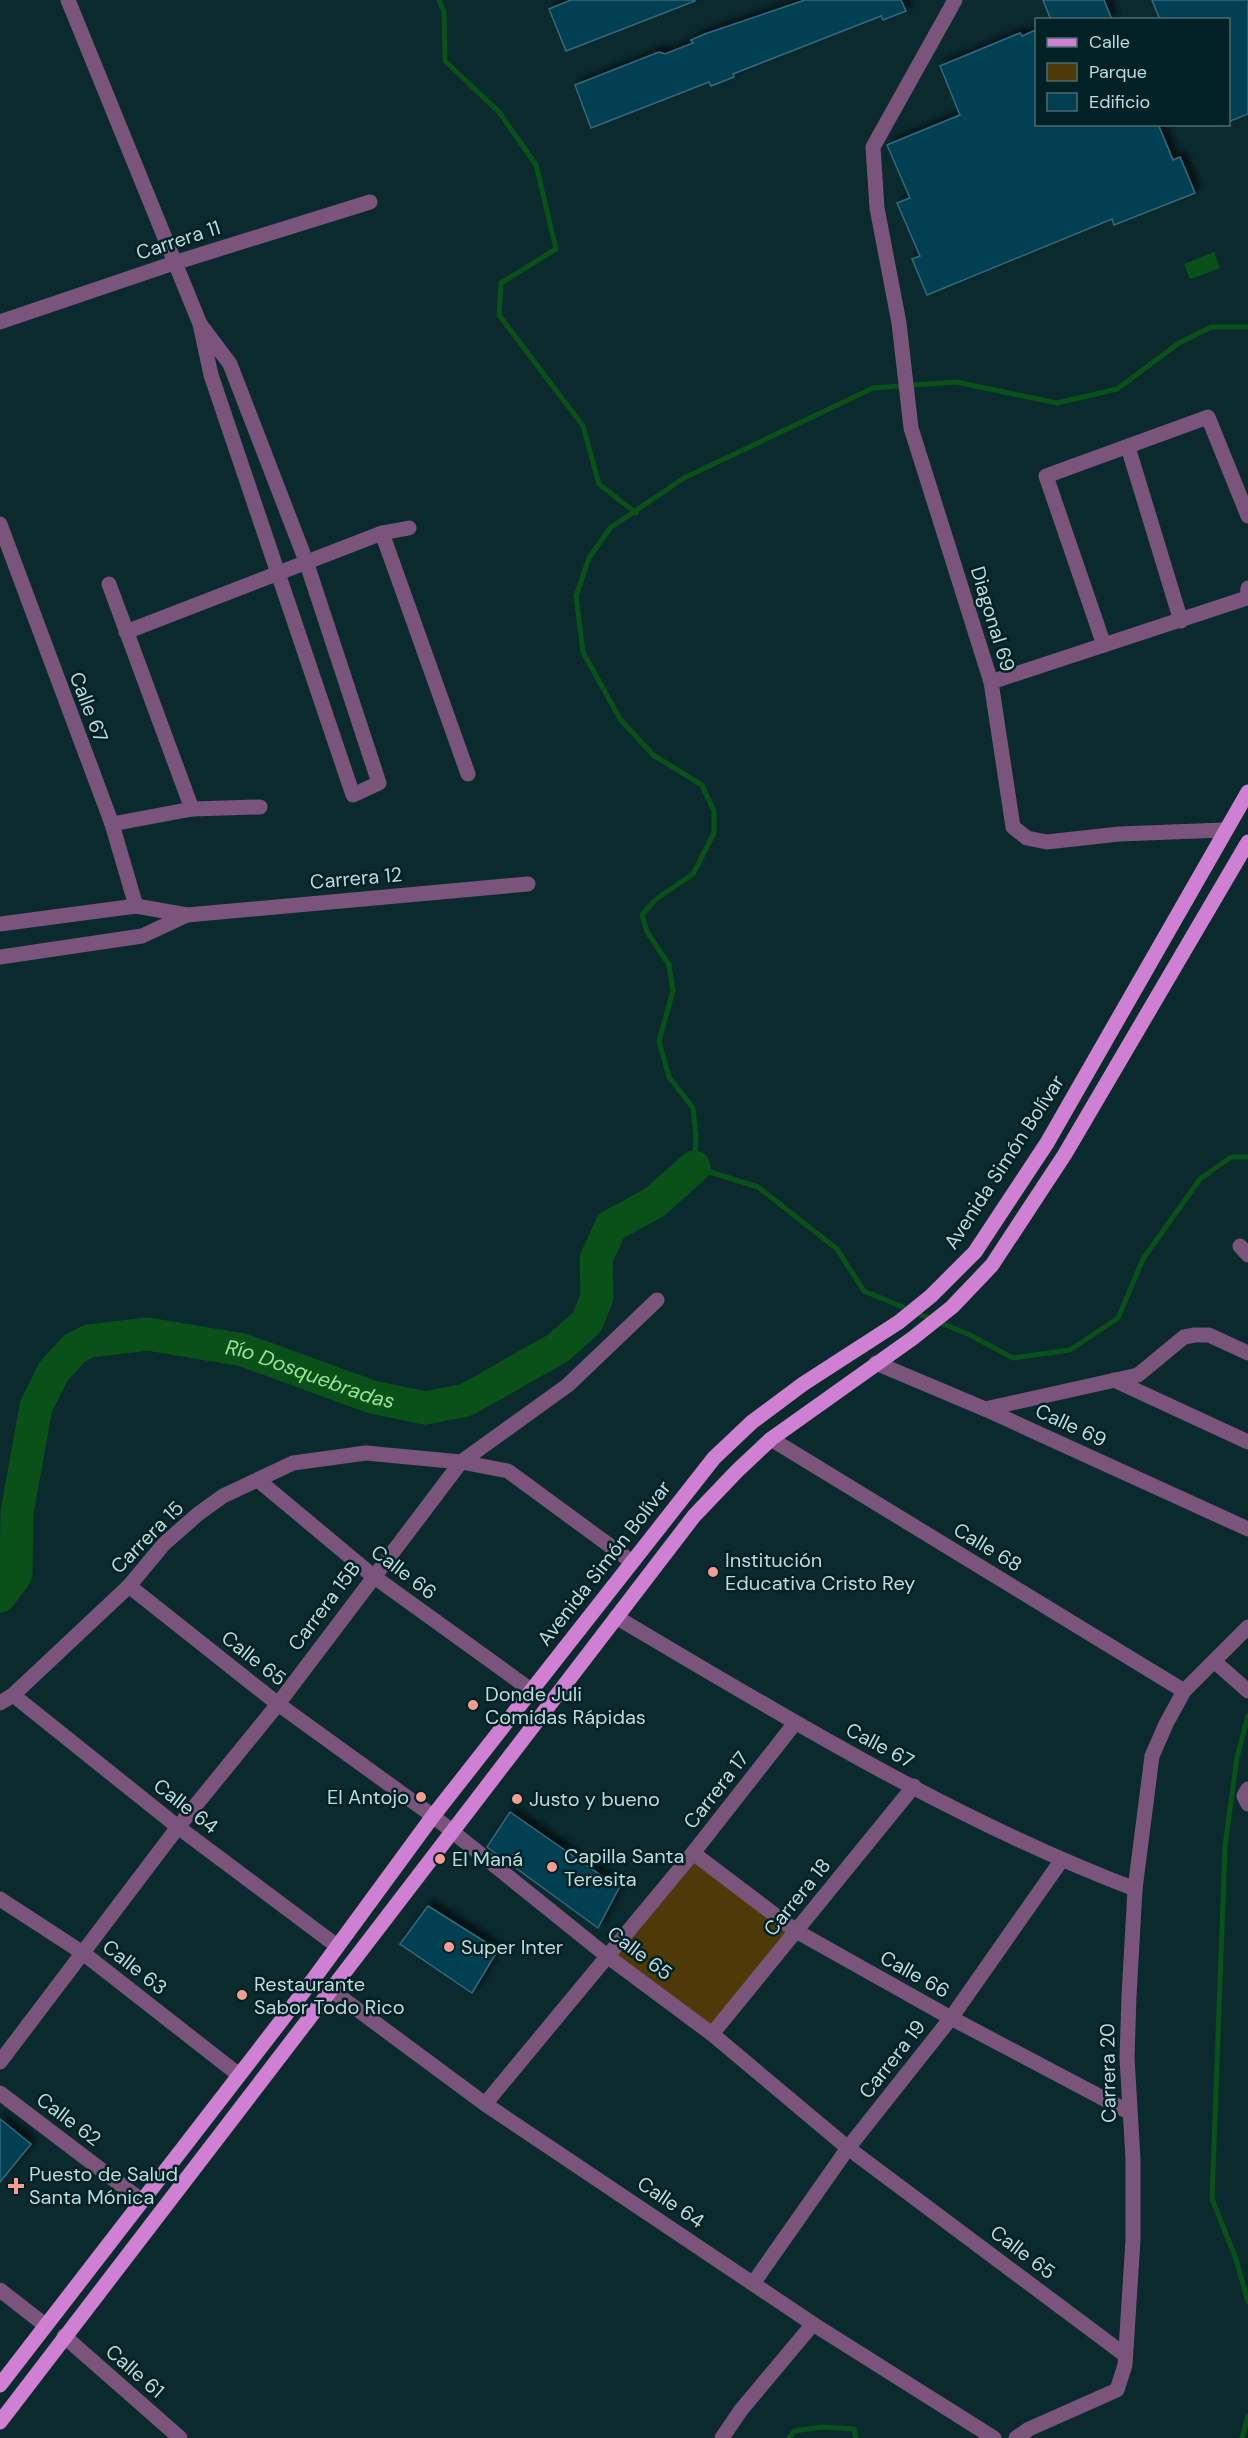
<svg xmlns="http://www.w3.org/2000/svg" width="1248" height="2438" viewBox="0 0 1248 2438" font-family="'DM Sans',sans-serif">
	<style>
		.green { fill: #4e3a08 }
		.water { fill: #095118 }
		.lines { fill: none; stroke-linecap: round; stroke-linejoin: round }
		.stream { stroke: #095118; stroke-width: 5 }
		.river { stroke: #095118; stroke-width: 33 }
		.building { fill: #003f53; stroke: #36687c; stroke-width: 1.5; filter: url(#shadow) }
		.minor { stroke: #7a547b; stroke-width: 15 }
		.primary { stroke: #d080d2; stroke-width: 15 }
		.poi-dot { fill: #f59c93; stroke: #012124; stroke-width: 2 }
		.labels { text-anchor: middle; stroke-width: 5; stroke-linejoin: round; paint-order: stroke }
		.street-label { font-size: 20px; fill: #bddade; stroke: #012124 }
		.poi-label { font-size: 20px; fill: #bddade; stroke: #012124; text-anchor: start }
		.water-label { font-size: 21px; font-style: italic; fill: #90e796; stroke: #012124 }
	</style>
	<defs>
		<filter id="shadow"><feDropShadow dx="5.5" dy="-5.5" stdDeviation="3" flood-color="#0009"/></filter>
	</defs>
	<rect width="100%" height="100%" fill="#0a2a2e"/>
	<polygon class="green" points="693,1853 796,1931 712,2034 607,1956"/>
	<polygon class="water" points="1214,252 1220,268 1190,279 1184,264"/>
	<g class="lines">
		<g class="stream">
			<polyline points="439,0 444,12 445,61 499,112 536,165 556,249 501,283 499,315 583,426 599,484 636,513"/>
			<polyline points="1248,327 1211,327 1179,343 1117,389 1057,403 956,382 873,388 684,478 610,528 589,558 576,596 583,652 620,719 653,755 702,785 714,811 714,833 693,874 655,900 642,915 647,932 669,965 673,991 659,1041 669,1077 693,1108 696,1137 694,1167 758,1187 837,1249 864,1291 970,1335 1013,1358 1070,1350 1118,1318 1143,1259 1200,1179 1231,1157 1248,1157"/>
			<polyline points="1248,1716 1237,1757 1225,1846 1212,2199 1236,2259 1248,2302"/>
			<polyline points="789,2438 794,2431 822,2427 854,2429 856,2438"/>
			<polyline points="1242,2438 1248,2416"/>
		</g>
		<path class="river" id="s1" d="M0 1596 16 1574 17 1512 36 1407 53 1372 74 1349 89 1341 148 1334 243 1350 372 1397 425 1408 466 1400 558 1348 587 1322 597 1297 596 1259 611 1226 655 1202 694 1167"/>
	</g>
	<g class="building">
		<polygon points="571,0 695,0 695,1 566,51 549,9"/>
		<polygon points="805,0 901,0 906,11 883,20 881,16 733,74 734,77 711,86 709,82 591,128 575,85 659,52 665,54 693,43 691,40 705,34"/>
		<polygon points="1043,0 1104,0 1112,20 1051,20"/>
		<polygon points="1152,0 1248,0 1248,114 1228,122 1228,20 1160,20"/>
		<polygon points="1036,30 1036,124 1158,124 1173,160 1180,157 1195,193 1114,225 1112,219 927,295 912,259 920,256 897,203 910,198 887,145 960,115 940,66 1020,33 1022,36"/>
		<polygon points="510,1812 619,1888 598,1928 487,1847"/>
		<polygon points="428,1906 498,1950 472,1993 400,1944"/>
		<polygon points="0,2119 31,2144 0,2182"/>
	</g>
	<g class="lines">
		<g class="minor">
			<polyline points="68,0 200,324 211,375 353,795 379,783 306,561 230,364 200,324"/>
			<polyline points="955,0 873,147 877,208 899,323 911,428 991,682 1013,827 1027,838 1047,842 1119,834 1224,830"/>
			<polyline points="0,322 174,263 370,202"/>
			<polyline points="1128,447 1181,621"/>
			<polyline points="0,524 112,824 136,906"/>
			<polyline points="382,533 468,774"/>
			<polyline points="109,584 192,809"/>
			<polyline points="126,632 382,533 409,528"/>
			<polyline points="1104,645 1046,476 1208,417 1248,516"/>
			<polyline points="991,682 1247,598 1248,588"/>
			<polyline points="112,824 192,809 260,807"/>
			<polyline points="0,924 136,906 187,915 528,884"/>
			<polyline points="0,957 142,936 187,915"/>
			<polyline points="1240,1246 1248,1255"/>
			<polyline points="876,1363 985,1409 1248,1529"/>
			<polyline points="1114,1380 1248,1442"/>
			<polyline points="985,1409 1138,1375 1184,1337 1195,1335 1209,1335 1248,1353"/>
			<polyline points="771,1439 1184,1691"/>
			<polyline points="258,1480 373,1576 531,1690"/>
			<polyline points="129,1586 278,1704 433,1816 607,1956 712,2034 848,2148 1125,2355"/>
			<path d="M616 1617C783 1716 953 1820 1135 1889"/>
			<polyline points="1214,1661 1248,1691"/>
			<polyline points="13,1695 178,1827 337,1946"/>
			<polyline points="0,1703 13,1695 129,1586 164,1544 198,1514 223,1496 293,1463 366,1453 461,1462 508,1471 632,1562"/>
			<polyline points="1248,1789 1244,1796 1248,1804"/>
			<polyline points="693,1853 796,1931 951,2018 1129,2112"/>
			<polyline points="0,1899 83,1953 239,2075"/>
			<polyline points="331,1990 485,2104 813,2324 994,2438"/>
			<polyline points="712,2034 914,1786"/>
			<polyline points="0,2062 178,1827 278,1704 461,1462 568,1385 657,1300"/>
			<polyline points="0,2093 141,2200"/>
			<polyline points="485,2104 693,1853 795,1723"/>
			<polyline points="754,2282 848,2148 951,2018 1061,1861"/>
			<polyline points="0,2290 45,2325"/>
			<polyline points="64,2336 180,2438"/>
			<polyline points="722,2438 741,2410 813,2324"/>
			<polyline points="1016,2438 1029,2429 1117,2390 1125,2365 1133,2240 1133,2159 1127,2058 1129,1996 1135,1889 1152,1756 1166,1724 1184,1691 1248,1627"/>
		</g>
		<g class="primary">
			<polyline points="0,2385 315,1977 433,1816 714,1458 752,1422 803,1384 899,1322 931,1296 975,1252 1047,1143 1248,792"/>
			<polyline points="0,2422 694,1516 737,1471 771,1439 913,1338 952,1307 992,1265 1065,1154 1248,842"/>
		</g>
	</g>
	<g class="poi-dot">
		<circle cx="713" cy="1572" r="6"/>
		<circle cx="473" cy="1705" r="6"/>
		<circle cx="421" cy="1797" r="6"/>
		<circle cx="517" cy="1799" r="6"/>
		<circle cx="440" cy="1859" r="6"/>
		<circle cx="552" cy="1867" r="6"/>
		<circle cx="449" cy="1947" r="6"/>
		<circle cx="242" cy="1995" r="6"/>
		<path d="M13 2177h6v6h6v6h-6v6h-6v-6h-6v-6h6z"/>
	</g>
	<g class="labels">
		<g class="street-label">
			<text transform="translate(178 240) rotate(-18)" y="7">Carrera 11</text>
			<text transform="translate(993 619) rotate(73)" y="7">Diagonal 69</text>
			<text transform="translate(89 707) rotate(69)" y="7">Calle 67</text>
			<text transform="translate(356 878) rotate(-5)" y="7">Carrera 12</text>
			<text transform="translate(1004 1162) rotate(-57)" y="7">Avenida Simón Bolívar</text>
			<text transform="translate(1071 1425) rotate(25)" y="7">Calle 69</text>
			<text transform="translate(147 1537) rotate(-45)" y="7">Carrera 15</text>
			<text transform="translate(988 1547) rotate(31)" y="7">Calle 68</text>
			<text transform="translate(604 1563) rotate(-52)" y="7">Avenida Simón Bolívar</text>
			<text transform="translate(404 1572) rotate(37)" y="7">Calle 66</text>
			<text transform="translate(324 1606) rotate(-53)" y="7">Carrera 15B</text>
			<text transform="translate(254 1658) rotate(38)" y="7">Calle 65</text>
			<text transform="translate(880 1745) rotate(28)" y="7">Calle 67</text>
			<text transform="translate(716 1790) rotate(-52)" y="7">Carrera 17</text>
			<text transform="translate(186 1806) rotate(38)" y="7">Calle 64</text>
			<text transform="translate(797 1897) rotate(-51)" y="7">Carrera 18</text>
			<text transform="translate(640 1953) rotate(37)" y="7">Calle 65</text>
			<text transform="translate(135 1967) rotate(38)" y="7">Calle 63</text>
			<text transform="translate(915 1974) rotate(29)" y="7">Calle 66</text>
			<text transform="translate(892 2059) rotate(-52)" y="7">Carrera 19</text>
			<text transform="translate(1108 2073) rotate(-91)" y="7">Carrera 20</text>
			<text transform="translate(69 2119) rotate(37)" y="7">Calle 62</text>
			<text transform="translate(671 2202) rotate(34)" y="7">Calle 64</text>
			<text transform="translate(1023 2252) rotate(37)" y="7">Calle 65</text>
			<text transform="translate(135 2371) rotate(41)" y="7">Calle 61</text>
		</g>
		<g class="poi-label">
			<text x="725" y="1567">Institución<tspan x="725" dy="23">Educativa Cristo Rey</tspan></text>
			<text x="485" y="1701">Donde Juli<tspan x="485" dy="23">Comidas Rápidas</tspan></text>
			<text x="409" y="1804" text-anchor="end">El Antojo</text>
			<text x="529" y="1806">Justo y bueno</text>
			<text x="564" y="1863">Capilla Santa<tspan x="564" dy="23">Teresita</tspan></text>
			<text x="452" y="1866">El Maná</text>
			<text x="461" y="1954">Super Inter</text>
			<text x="254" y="1991">Restaurante<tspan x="254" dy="23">Sabor Todo Rico</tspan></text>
			<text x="29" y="2181">Puesto de Salud<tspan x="29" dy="23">Santa Mónica</tspan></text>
		</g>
		<g class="water-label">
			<text dy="7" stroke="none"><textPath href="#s1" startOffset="510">Río Dosquebradas</textPath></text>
		</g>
	</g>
	<rect x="1035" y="18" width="195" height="108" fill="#012124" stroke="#4c6b6e" stroke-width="1.5"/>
	<rect x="1047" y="38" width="30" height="9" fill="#d080d2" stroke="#4c6b6e" stroke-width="1.5"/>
	<text x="1089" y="48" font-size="18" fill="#bddade">Calle</text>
	<rect x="1047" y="63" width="30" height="18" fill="#4e3a08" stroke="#4c6b6e" stroke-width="1.5"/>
	<text x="1089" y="78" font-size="18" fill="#bddade">Parque</text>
	<rect x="1047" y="93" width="30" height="18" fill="#003f53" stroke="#4c6b6e" stroke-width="1.5"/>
	<text x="1089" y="108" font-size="18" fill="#bddade">Edificio</text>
</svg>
